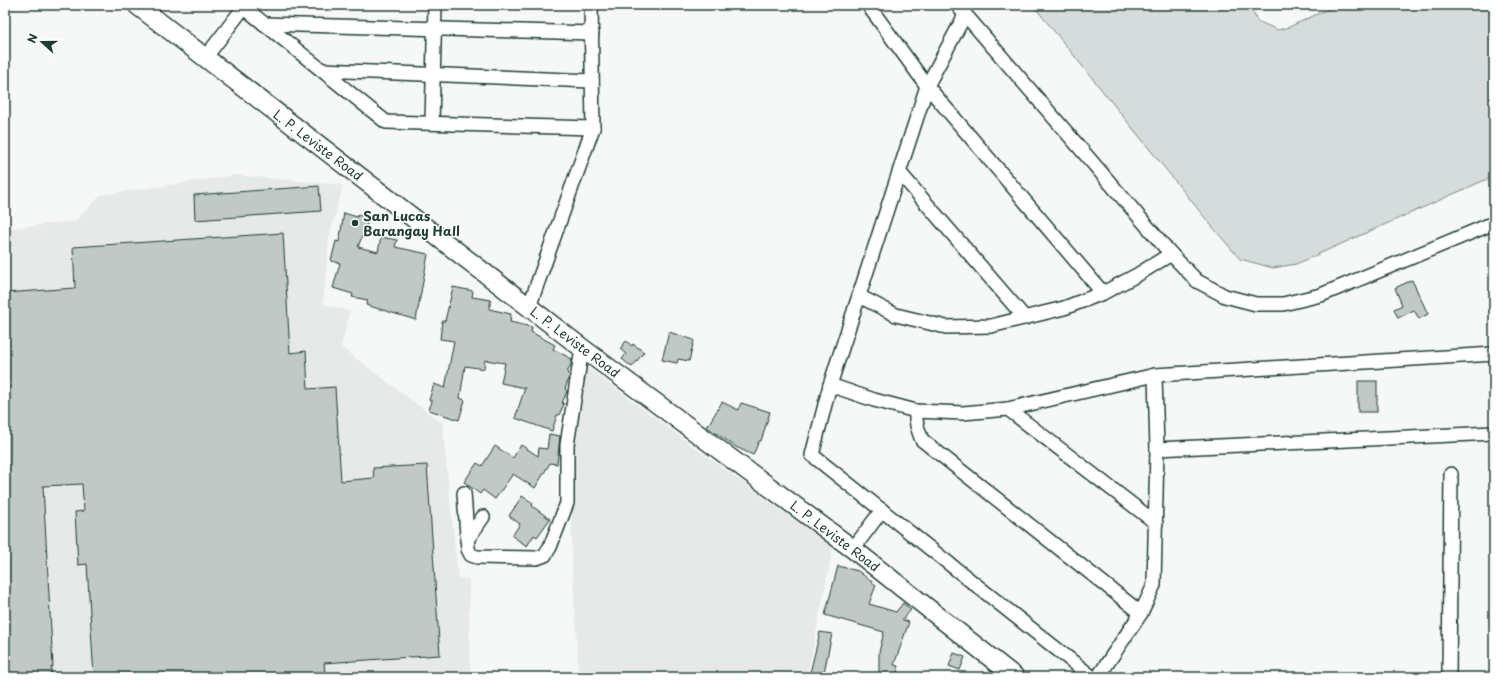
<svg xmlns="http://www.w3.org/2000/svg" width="1499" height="682" viewBox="0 0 1499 682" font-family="'Playpen Sans',sans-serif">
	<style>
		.built { fill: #e6e9e8 }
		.green { fill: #d6dcdb; stroke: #7a8c88 }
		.building { fill: #c0c9c6; stroke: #1f3d34 }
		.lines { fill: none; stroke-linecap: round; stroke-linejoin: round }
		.street-casing { stroke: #1f3d34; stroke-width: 16 }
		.secondary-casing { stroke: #1f3d34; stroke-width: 21 }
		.street { stroke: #fff; stroke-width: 13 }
		.secondary { stroke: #fff; stroke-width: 18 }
		.poi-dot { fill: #1f3d34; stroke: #fff; stroke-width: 1.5 }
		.labels { text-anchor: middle; stroke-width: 3; stroke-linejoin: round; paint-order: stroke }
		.street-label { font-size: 13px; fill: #1f3d34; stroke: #fff }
		.poi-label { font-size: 13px; font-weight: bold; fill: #1f3d34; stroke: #fff; text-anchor: start }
	</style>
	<rect width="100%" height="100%" fill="#f6f7f7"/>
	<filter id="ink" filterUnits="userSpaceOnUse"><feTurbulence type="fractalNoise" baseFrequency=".025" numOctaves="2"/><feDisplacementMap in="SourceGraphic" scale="8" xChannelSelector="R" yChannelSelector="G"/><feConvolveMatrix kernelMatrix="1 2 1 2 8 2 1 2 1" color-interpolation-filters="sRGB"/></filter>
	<g filter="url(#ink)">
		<g class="built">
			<polygon points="237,175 343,185 329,238 323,304 350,311 341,347 442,423 458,578 469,579 470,677 5,677 5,229 75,221 101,195"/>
			<polygon points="583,364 698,450 833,548 807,677 579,677 572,560 571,446"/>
		</g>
		<polygon class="green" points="1033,5 1250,5 1257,21 1278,30 1289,27 1337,5 1494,5 1494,176 1296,264 1273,268 1240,259 1210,224"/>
		<g class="building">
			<polygon points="319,186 321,211 195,220 194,195"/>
			<polygon points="344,213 357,217 358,215 369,218 358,247 378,252 381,237 397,240 395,247 428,254 416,320 366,305 368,300 352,297 353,294 333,288 340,263 331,261 336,241 339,242"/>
			<polygon points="283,233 290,353 306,351 308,389 335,387 341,481 374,478 373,468 427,465 440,655 324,663 325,673 284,676 284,677 94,677 87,564 78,565 75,512 84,511 82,484 43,486 53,667 51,667 52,676 5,677 5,293 75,288 73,247"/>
			<polygon points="1412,280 1428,314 1419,319 1414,310 1398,318 1394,309 1402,305 1395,288"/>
			<polygon points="453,287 473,291 472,297 491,300 489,309 511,314 510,322 532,327 531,332 555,345 553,349 572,359 571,364 567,373 570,375 565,389 567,391 562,403 564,404 559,415 557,415 552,431 515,418 525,388 501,383 505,363 485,360 484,369 465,366 460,398 465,400 459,420 429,410 432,401 429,400 434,384 445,388 454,341 440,339 442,321 445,321"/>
			<polygon points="669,332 694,340 689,361 678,359 677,363 662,360"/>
			<polygon points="626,341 632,346 633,344 644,352 632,367 622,359 626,354 620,349"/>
			<rect x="1358" y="381" width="19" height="31"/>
			<polygon points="722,402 738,410 741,403 770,412 761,441 759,441 753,455 736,447 707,427"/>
			<polygon points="549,434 560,436 557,464 550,463 535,488 513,474 495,499 483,490 480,494 464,482 477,463 482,466 495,446 513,458 521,445 538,456 539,448 547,449"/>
			<polygon points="522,496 533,503 532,506 550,519 537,537 534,535 527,546 512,536 520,524 509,516"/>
			<polygon points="838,566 858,571 876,585 869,604 896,612 903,603 911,610 902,620 909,622 894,665 898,666 897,677 879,677 879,652 884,632 825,615"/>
			<polygon points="820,632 832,634 823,677 809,677"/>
			<polygon points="954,653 965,657 960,670 949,666"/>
		</g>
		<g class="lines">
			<g class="street-casing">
				<g id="street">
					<polyline points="241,5 386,122 593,128"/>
					<polyline points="868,5 927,86 1103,293"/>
					<polyline points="957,5 1171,254 1197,281 1225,296 1256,304 1283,304 1321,295 1494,223"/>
					<polyline points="965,15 927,86 830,385 812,455 1092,677"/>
					<polyline points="264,24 592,33"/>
					<polyline points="205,58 244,7"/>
					<polyline points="322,70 592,81"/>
					<polyline points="432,123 435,5"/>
					<polyline points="900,173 1025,318"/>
					<polyline points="859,296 896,315 946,327 991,326 1064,308 1103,293 1137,275 1171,254"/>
					<polyline points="529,307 593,128 591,5"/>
					<polyline points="830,385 874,400 916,411 963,413 1008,409 1155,375 1494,354"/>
					<polyline points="1008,409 1156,523"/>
					<path d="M916 411C915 422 918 430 922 440L1141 613"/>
					<polyline points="1157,449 1494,433"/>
					<polyline points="464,493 468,549 471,555 477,557 537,558 545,555 550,547 567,503 567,445 582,348"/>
					<polyline points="467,540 483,517"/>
					<polyline points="853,549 882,510"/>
					<polyline points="1098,677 1141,613 1154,585 1157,449 1155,375"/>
					<polyline points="1449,677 1451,474"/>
				</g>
			</g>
			<g class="secondary-casing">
				<polyline id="secondary" points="137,5 582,348 853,549 1015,677"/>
			</g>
			<use href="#street" class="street"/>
			<use href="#secondary" class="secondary"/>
		</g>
	</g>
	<circle class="poi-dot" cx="355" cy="223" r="4"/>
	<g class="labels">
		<g class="street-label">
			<text transform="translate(318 145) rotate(37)" y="5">L. P. Leviste Road</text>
			<text transform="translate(575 342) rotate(37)" y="5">L. P. Leviste Road</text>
			<text transform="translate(835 536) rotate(37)" y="5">L. P. Leviste Road</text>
		</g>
		<g class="poi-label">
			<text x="363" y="221">San Lucas<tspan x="363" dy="15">Barangay Hall</tspan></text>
		</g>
	</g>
	<rect width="1499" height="682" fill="none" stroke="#fff" stroke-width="20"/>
	<rect x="10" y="10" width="1479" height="662" fill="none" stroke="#1f3d34" stroke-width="1.5" filter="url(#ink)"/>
	<g transform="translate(42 42) rotate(291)" stroke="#ffffff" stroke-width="3" paint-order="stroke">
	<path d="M0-3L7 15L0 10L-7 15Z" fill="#1f3d34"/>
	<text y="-6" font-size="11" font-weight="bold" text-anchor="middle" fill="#1f3d34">N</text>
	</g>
</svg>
